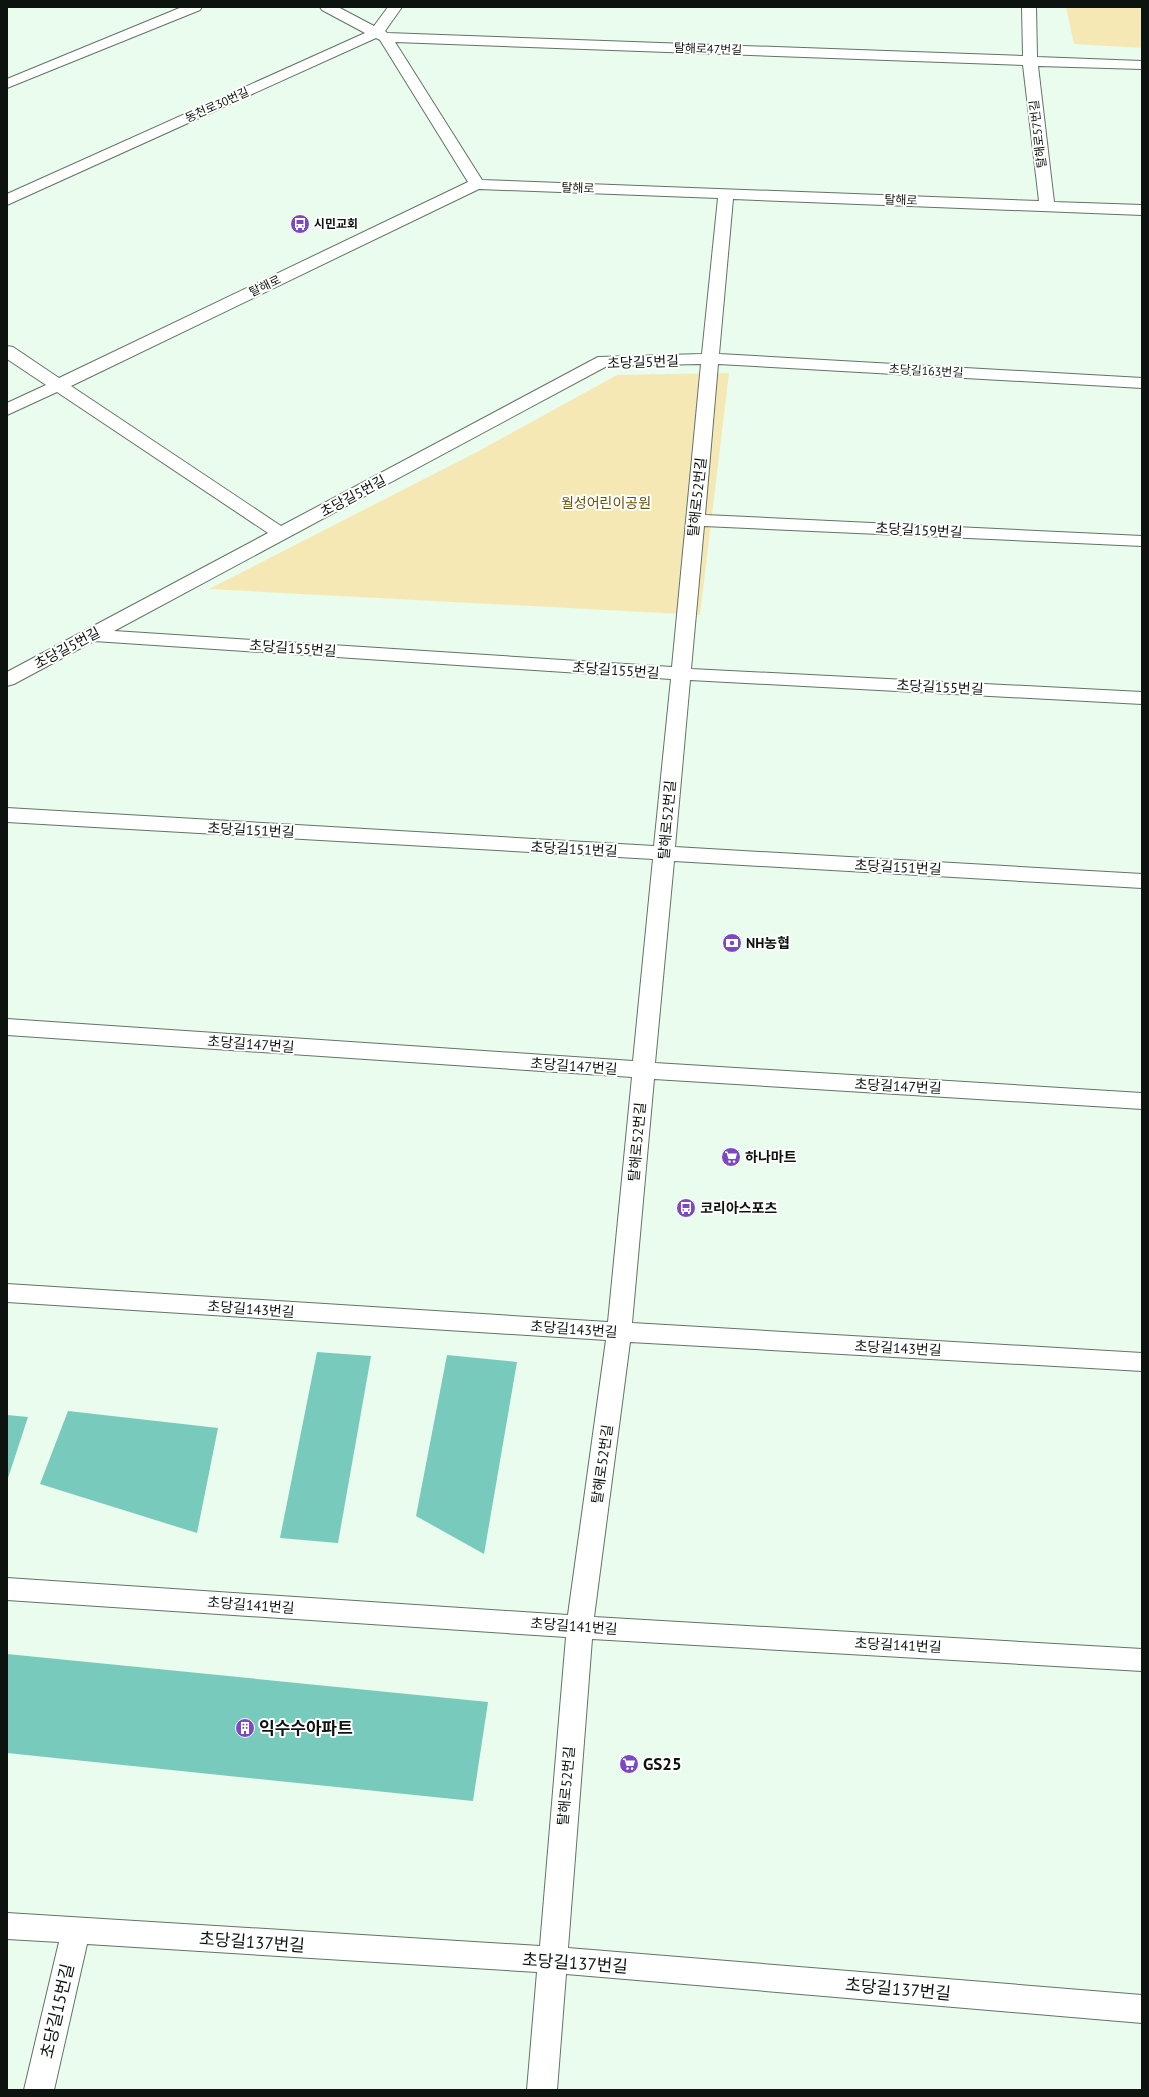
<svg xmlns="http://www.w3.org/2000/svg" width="1149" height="2097" viewBox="0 0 1149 2097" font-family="'PT Sans','Noto Sans KR',sans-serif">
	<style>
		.green { fill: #f6e8b5 }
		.building { fill: #78cabc }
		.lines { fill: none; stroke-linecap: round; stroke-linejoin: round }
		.minor-casing { stroke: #627366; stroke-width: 2 }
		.minor { fill: #fff; fill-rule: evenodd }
		.labels { text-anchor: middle; stroke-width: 4; stroke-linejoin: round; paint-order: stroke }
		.far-street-label { font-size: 12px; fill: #0d140f; stroke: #fff }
		.far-poi-label { font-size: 12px; font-weight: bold; fill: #0d140f; stroke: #fff; text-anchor: start }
		.street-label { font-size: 14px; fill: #0d140f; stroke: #fff }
		.park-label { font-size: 14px; fill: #665404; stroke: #fff }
		.poi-label { font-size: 14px; font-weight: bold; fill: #0d140f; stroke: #fff; text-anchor: start }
		.near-poi-label { font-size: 17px; font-weight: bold; fill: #0d140f; stroke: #fff; text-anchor: start }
		.near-street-label { font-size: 17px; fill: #0d140f; stroke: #fff }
	</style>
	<rect width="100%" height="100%" fill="#e9fced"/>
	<g class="green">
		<polygon points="1066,7 1142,7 1142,48 1074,44"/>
		<polygon points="729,373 700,615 209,589 477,452 617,375"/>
	</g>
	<g class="building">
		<polygon points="317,1352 371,1356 338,1543 280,1538"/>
		<polygon points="447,1355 517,1362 484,1554 416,1516"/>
		<polygon points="68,1411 218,1428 197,1533 40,1484"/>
		<polygon points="7,1415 28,1417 7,1481"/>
		<polygon points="7,1654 488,1702 473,1801 7,1753"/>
	</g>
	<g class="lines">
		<g class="minor-casing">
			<g id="minor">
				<polygon points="182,7 202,7 200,10 7,88 7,79"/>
				<path d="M320 7H338L374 26 388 7H402L385 31 387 33 1023 56 1022 7H1036L1037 57 1142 61V69L1038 66 1054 202 1142 205V215L733 199 719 354 1142 378V388L718 364 705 515 1142 536V546L704 526 691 669 1142 692V704L690 680 675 847 1142 874V888L674 861 655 1063 1142 1093V1109L654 1079 632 1323 1142 1353V1371L630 1342 594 1617 1142 1649V1671L592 1639 568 1948 1142 1995V2023L566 1974 557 2090H527L537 1972 87 1944 54 2090H24L59 1942 7 1939V1913L540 1946 566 1637 7 1600V1578L568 1615 606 1340 7 1302V1284L608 1322 632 1077 7 1035V1019L633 1061 653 859 7 822V808L654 846 671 679 94 641 14 684 7 686V672L268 533 57 392 7 415V403L46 385 7 359V346L13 347 59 378 468 182 380 40 376 38 7 205V194L365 33 322 10ZM395 42 1023 65 1039 201 482 180ZM479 189 718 198 702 354 598 357 281 526 71 386ZM701 364 672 667 114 631 607 366Z"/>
			</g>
		</g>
		<use href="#minor" class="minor"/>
	</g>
	<defs>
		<g id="bus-disc" transform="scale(1)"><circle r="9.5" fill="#7b4ac1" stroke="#fff"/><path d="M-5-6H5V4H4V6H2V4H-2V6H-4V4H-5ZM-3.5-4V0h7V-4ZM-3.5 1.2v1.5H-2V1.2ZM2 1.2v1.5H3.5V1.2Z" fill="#fff"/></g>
		<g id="bank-disc" transform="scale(1)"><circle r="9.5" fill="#7b4ac1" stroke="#fff"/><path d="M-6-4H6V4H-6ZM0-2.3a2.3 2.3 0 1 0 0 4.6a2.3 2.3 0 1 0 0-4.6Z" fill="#fff"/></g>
		<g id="supermarket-disc" transform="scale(1)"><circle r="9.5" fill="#7b4ac1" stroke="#fff"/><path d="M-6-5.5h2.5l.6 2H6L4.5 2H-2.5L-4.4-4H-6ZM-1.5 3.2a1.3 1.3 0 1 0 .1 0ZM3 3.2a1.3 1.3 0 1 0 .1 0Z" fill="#fff"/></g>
		<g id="building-disc" transform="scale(1)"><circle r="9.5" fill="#7b4ac1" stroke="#fff"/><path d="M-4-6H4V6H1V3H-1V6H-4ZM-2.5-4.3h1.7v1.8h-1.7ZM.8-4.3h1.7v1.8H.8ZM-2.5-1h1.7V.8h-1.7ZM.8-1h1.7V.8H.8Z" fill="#fff"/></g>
	</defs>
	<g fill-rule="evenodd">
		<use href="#bus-disc" x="300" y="224"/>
		<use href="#bank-disc" x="732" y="943"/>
		<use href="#supermarket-disc" x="731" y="1157"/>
		<use href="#bus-disc" x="686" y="1208"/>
		<use href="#building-disc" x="245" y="1728"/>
		<use href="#supermarket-disc" x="629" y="1764"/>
	</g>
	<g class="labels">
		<g class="far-street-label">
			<text transform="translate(708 49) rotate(2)" y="4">탈해로47번길</text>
			<text transform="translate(217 105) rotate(-24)" y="4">동천로30번길</text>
			<text transform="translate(1038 134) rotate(-97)" y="4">탈해로57번길</text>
			<text transform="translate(578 188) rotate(2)" y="4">탈해로</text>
			<text transform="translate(901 200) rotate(2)" y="4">탈해로</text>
			<text transform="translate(265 286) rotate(-26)" y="4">탈해로</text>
			<text transform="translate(926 371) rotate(3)" y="4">초당길163번길</text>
		</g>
		<g class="far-poi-label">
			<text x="314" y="228">시민교회</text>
		</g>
		<g class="street-label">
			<text transform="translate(643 362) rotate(-2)" y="5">초당길5번길</text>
			<text transform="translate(353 496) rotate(-28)" y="5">초당길5번길</text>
			<text transform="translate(697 497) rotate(-84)" y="5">탈해로52번길</text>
			<text transform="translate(919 530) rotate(3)" y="5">초당길159번길</text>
			<text transform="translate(67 648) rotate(-28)" y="5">초당길5번길</text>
			<text transform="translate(293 648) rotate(4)" y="5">초당길155번길</text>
			<text transform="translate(616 670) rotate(4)" y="5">초당길155번길</text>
			<text transform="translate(940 687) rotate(3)" y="5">초당길155번길</text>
			<text transform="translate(667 820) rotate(-85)" y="5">탈해로52번길</text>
			<text transform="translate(251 830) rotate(3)" y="5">초당길151번길</text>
			<text transform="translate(574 849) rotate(3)" y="5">초당길151번길</text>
			<text transform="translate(898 867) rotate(3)" y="5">초당길151번길</text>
			<text transform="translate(251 1044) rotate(4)" y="5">초당길147번길</text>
			<text transform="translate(574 1066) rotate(4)" y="5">초당길147번길</text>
			<text transform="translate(898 1086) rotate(3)" y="5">초당길147번길</text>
			<text transform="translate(637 1142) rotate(-85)" y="5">탈해로52번길</text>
			<text transform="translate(251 1309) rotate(4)" y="5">초당길143번길</text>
			<text transform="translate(574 1329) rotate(4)" y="5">초당길143번길</text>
			<text transform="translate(898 1348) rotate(3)" y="5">초당길143번길</text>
			<text transform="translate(602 1464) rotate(-82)" y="5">탈해로52번길</text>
			<text transform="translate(251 1605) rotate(4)" y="5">초당길141번길</text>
			<text transform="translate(574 1626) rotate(4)" y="5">초당길141번길</text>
			<text transform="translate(898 1645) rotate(3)" y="5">초당길141번길</text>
			<text transform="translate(566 1786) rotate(-85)" y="5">탈해로52번길</text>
		</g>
		<g class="park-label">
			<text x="606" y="508">월성어린이공원</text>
		</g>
		<g class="poi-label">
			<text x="746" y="948">NH농협</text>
			<text x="745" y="1162">하나마트</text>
			<text x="700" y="1213">코리아스포츠</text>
		</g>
		<g class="near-poi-label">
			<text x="259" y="1734">익수수아파트</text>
			<text x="643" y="1770">GS25</text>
		</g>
		<g class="near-street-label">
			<text transform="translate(252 1942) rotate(4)" y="6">초당길137번길</text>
			<text transform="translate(575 1963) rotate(4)" y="6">초당길137번길</text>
			<text transform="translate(898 1989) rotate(5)" y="6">초당길137번길</text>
			<text transform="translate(57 2011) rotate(-77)" y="6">초당길15번길</text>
		</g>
	</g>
	<rect width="1149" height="2097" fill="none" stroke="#0d140f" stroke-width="16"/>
</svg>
